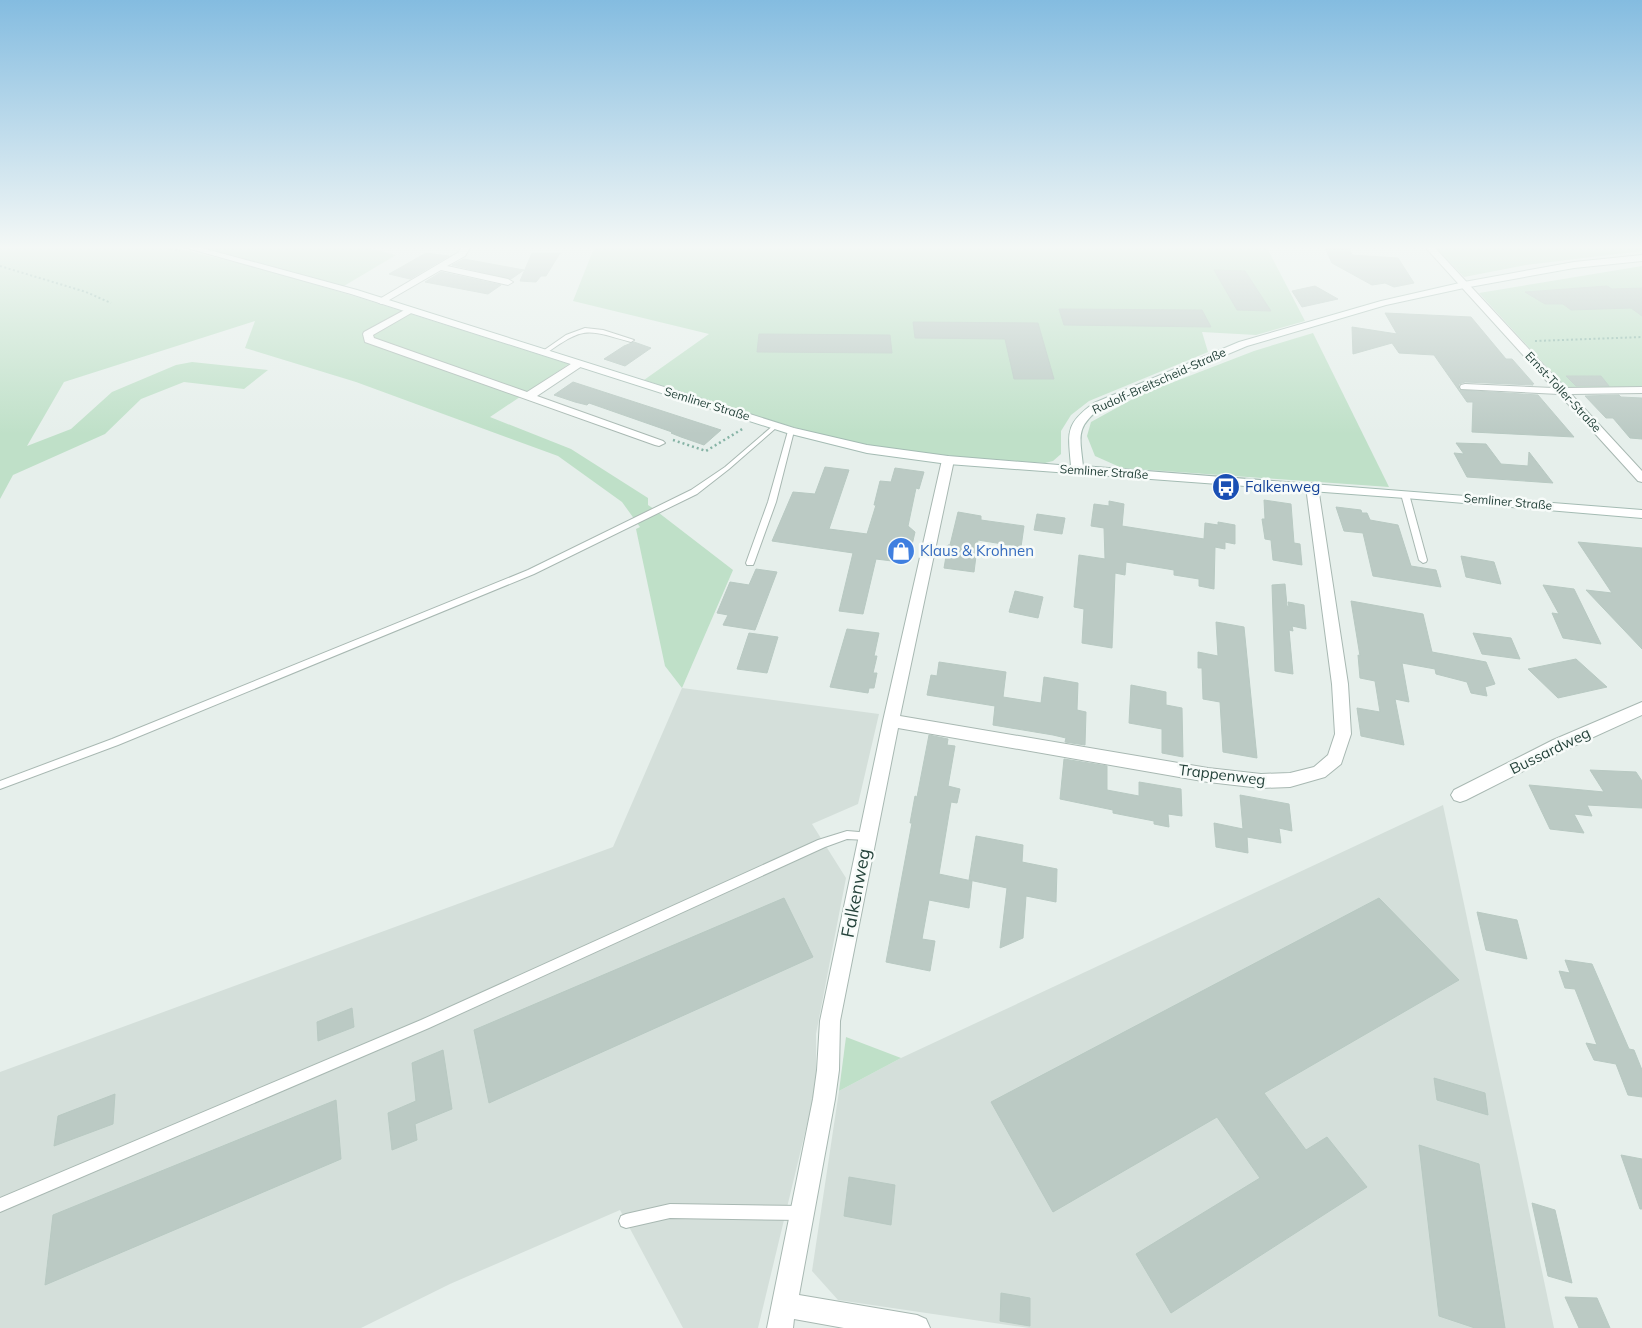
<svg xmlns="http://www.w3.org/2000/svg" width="1642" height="1328" viewBox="0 0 1642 1328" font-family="Mulish,sans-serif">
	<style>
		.built { fill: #d4dfda }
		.green { fill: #bfe0c8 }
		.building { fill: #bbcac4; stroke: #b8c9c2 }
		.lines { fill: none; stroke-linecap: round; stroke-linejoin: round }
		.lane-casing { stroke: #a8b8b2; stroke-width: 2 }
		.street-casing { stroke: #a8b8b2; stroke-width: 2 }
		.secondary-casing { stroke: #a4bbb3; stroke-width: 2 }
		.path-far1 { stroke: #86b3a5; stroke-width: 2; stroke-dasharray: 2 2.5; stroke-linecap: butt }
		.path { stroke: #86b3a5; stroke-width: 2.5; stroke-dasharray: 2 3; stroke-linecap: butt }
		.lane { fill: #fff; fill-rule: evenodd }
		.street { fill: #fff; fill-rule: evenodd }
		.secondary { fill: #fff; fill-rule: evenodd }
		.labels { text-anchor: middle; stroke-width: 5; stroke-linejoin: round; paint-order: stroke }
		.far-street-label { font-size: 12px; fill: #24423a; stroke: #f7fbf9 }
		.transit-label { font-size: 15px; fill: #164399; stroke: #f7fbf9; text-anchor: start }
		.shop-label { font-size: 15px; fill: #366cbe; stroke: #f7fbf9; text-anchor: start }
		.street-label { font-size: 15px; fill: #24423a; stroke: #f7fbf9 }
		.near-street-label { font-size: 18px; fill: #24423a; stroke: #f7fbf9 }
	</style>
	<rect width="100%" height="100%" fill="#e6efeb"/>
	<g class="built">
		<polygon points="682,688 879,714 858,804 812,824 846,878 816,1034 816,1087 758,1328 683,1328 620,1210 450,1284 361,1328 0,1328 0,1072 613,847"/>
		<polygon points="1443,805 1554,1328 1029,1328 838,1300 812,1271 839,1091 901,1058"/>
	</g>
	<g class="green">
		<polygon points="0,248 176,248 259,268 357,297 569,364 490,417 571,449 648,498 648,505 654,509 635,520 622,502 558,456 356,382 245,348 255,321 64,382 27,446 71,429 112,392 176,365 192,362 268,370 244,389 184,382 141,399 105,434 13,475 0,499"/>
		<polygon points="206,248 369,248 396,255 344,286"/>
		<path d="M594 248H1267L1305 321 1256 335 1202 332 1208 352 1089 401 1071 415 1061 431V454L1053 461 1045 463C975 458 903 454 834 438 770 422 707 400 644 380L709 334 573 301Z"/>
		<polygon points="1436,248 1642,248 1642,251 1526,265 1464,277"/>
		<polygon points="1642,266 1642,388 1568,390 1479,293"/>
		<polygon points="1313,333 1389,487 1122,468 1095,456 1087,436 1091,422 1140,395 1254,351"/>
		<polygon points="659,513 733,570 682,688 665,666 636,529 640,527 637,523"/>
		<polygon points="846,1037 901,1058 839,1091"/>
	</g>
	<g class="building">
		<polygon points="1325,248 1349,248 1352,255 1398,258 1414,283 1394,287 1385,283 1372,285 1332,263"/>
		<polygon points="426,253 449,256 410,279 389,274"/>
		<polygon points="532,253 560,253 546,276 541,276 536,282 520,281"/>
		<polygon points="464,259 524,270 511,279 452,265"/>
		<polygon points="1214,270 1245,271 1271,311 1237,310"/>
		<polygon points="441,272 501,285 488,294 425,282"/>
		<polygon points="1315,286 1338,299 1302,307 1292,291"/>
		<polygon points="1607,286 1612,289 1642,288 1642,316 1631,308 1571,310 1563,304 1545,304 1525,292"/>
		<polygon points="1059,309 1202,310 1211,327 1064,325"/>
		<polygon points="1385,313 1471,317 1506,359 1512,359 1534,384 1531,384 1533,385 1465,382 1459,384 1459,390 1538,395 1574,437 1472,432 1473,402 1467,402 1434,355 1399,353 1392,343 1353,354 1352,327 1397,334"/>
		<polygon points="913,322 1038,323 1054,379 1014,379 1005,339 915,338"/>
		<polygon points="759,334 890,335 892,353 757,352"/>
		<polygon points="634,342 651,348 625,366 604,359 624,346"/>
		<polygon points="1566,376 1601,376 1609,386 1576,386"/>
		<polygon points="573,382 721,430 704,445 681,437 671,433 672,432 589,403 587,405 575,402 554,395"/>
		<polygon points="1619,395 1621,397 1642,398 1642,439 1630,438 1613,418 1606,418 1585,396"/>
		<polygon points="1456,443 1486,444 1501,464 1528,466 1529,452 1553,483 1467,477 1454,453 1464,454"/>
		<polygon points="825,467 849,470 829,529 867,534 876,505 874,505 880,481 891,482 895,468 924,472 919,489 916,488 908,526 915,532 909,558 900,562 876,559 863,614 839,611 853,553 772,541 793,492 815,494"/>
		<polygon points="1264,500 1291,504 1294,543 1300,544 1302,565 1273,560 1271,540 1265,539 1262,519 1265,519"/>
		<polygon points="1109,501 1124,504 1122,526 1204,539 1205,523 1218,525 1218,522 1235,525 1235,544 1225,542 1225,549 1215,547 1214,589 1199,586 1199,579 1174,575 1174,570 1126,562 1125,575 1115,573 1112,648 1082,643 1084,609 1074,607 1079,555 1105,559 1104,528 1091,526 1094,504 1109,506"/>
		<polygon points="1336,507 1361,510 1362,513 1367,513 1370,520 1398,525 1411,566 1436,570 1441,587 1373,576 1363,533 1344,531"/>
		<polygon points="958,512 981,516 981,520 1024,526 1021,547 978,540 974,572 944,568 948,545 950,545"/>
		<polygon points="1037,514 1065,518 1062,534 1034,530"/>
		<polygon points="1578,542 1642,548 1642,649 1586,590 1612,593"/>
		<polygon points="1461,556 1494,562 1501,584 1466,577"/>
		<polygon points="756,569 777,572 755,630 723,625 728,615 717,613 730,582 749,585"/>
		<polygon points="1285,584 1287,606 1289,607 1288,602 1304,605 1306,629 1292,626 1293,631 1289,630 1293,674 1275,671 1272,585"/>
		<polygon points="1543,585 1574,589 1601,644 1563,638 1552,613 1559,614"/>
		<polygon points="1015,591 1043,597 1038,618 1009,612"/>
		<polygon points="1351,601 1423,614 1432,652 1486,662 1495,684 1485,687 1487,696 1471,693 1467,682 1436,674 1435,669 1402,663 1409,702 1395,699 1404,745 1361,736 1357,708 1380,712 1375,681 1360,678 1358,655 1360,656"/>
		<polygon points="1216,622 1244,627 1257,758 1223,752 1220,702 1203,699 1202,668 1198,668 1198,652 1218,656"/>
		<polygon points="847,629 879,633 874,656 877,656 873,673 877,673 874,688 869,688 868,693 830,687"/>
		<polygon points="749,633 778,637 767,673 737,669"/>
		<polygon points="1473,633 1511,638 1520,659 1482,654"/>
		<polygon points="1576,659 1607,687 1558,698 1528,669"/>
		<polygon points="939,662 1006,672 1003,697 1041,703 1044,677 1078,683 1077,710 1086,712 1085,745 1065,742 1066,738 1053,735 993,725 995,706 927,695 931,675 937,676"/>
		<polygon points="1131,685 1166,692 1166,705 1182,708 1183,757 1162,753 1162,729 1129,723"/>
		<polygon points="929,735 948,739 947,745 955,746 948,786 960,789 957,803 951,802 939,874 972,881 969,908 929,900 922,939 935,941 930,971 886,962 912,823 910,823 915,796 917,797"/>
		<polygon points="1064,759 1107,766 1107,790 1139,796 1139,782 1181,789 1182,816 1168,814 1169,827 1154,824 1154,821 1113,813 1113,810 1060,799"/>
		<polygon points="1590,770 1636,772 1642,781 1642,808 1587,805 1592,816 1574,814 1584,833 1550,829 1529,785 1604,792"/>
		<polygon points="1240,795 1289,804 1292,831 1279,828 1281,843 1247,837 1248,853 1216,847 1214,823 1243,829"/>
		<polygon points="976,836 1023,845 1022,862 1057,869 1056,902 1026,896 1023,938 1000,948 1007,888 969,880"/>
		<polygon points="784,898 813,957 489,1103 474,1030"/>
		<polygon points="1379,898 1459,980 1264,1093 1306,1150 1327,1137 1367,1187 1171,1313 1136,1254 1260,1178 1217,1117 1053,1212 991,1102"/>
		<polygon points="1477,912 1517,920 1527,959 1486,950"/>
		<polygon points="1565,960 1592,964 1629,1049 1634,1050 1642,1070 1642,1097 1628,1095 1616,1064 1594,1060 1586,1043 1597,1045 1575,989 1565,988 1559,971 1570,973"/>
		<polygon points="352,1008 354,1027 318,1041 317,1022"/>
		<polygon points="443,1050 452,1109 415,1124 417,1140 392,1150 388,1113 416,1101 412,1063"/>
		<polygon points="1434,1078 1485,1093 1488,1115 1437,1100"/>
		<polygon points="115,1094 113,1124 54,1146 58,1116"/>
		<polygon points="336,1100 341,1159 45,1285 53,1215"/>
		<polygon points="1419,1145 1479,1164 1505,1328 1475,1328 1439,1316"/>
		<polygon points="1621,1155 1642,1159 1642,1209 1640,1209"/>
		<polygon points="849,1177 895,1185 891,1225 844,1216"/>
		<polygon points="1532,1203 1555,1210 1572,1283 1548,1276"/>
		<polygon points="1001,1293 1030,1298 1030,1326 1000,1321"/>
		<polygon points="1565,1297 1597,1298 1610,1328 1579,1328"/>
	</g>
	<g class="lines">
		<g class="lane-casing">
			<g id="lane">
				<path d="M585 328 603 330 634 340 631 342C585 329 585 326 545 354L540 353 566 335Z"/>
				<polygon points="775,424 778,426 777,427 729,469 697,494 534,574 118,745 0,789 0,781 112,739 528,570 691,490 725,467"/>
				<polygon points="791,429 794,431 776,502 754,563 753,565 747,565 746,563 768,502 788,431"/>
				<polygon points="1402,492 1408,492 1409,494 1427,560 1426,562 1423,563 1419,560 1401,494"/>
				<polygon points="847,831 871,833 872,836 871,839 867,840 847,839 825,847 429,1028 0,1212 0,1198 421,1020 818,840"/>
				<polygon points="670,1204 802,1206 807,1208 809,1213 807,1218 802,1220 670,1218 626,1228 621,1226 619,1221 621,1216 626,1214"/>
			</g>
		</g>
		<g class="street-casing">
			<g id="street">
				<polygon points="461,248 470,248 465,256 447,266 508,279 513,282 508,285 441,270 384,303 381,304 376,301 459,252"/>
				<polygon points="1426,248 1435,248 1565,388 1642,387 1642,393 1571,394 1642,471 1642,482 1638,481 1559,394 1461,389 1460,387 1461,385 1465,384 1553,388"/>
				<polygon points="410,307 415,310 413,312 373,335 374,338 527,392 574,362 582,362 583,364 582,366 537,396 663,441 665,443 659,446 655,445 365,342 363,334 364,332"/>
				<polygon points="948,456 954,460 900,716 1208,768 1261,774 1290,773 1314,767 1328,755 1335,734 1332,684 1306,487 1312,483 1318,487 1348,684 1351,734 1341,764 1325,777 1290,787 1261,788 1208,782 898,728 840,1021 839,1070 835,1099 799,1295 917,1315 926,1319 930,1328 844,1328 794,1319 793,1328 767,1328 813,1099 817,1070 820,1021 883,721 942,460"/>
				<polygon points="1642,702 1642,715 1565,750 1466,800 1460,802 1454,800 1451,795 1454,790 1553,740"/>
			</g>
		</g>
		<g class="secondary-casing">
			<path id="secondary" d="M187 248H202L357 290 794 428 867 445 948 456 1071 466C1068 432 1065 424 1094 403L1239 342 1381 301 1464 282 1574 262 1642 255V261L1574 268 1464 288 1386 305 1247 346 1102 407C1075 427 1080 436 1083 466L1642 510V518L1405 498 948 464 867 453 787 433 351 294Z"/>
		</g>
		<g class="path-far1">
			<polyline points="166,248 180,251"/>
			<polyline points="0,266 86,292 111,303"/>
			<polyline points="1535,341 1642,337"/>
		</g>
		<polyline class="path" points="673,440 706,451 744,428"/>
		<use href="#lane" class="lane"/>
		<use href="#street" class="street"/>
		<use href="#secondary" class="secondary"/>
	</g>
	<linearGradient id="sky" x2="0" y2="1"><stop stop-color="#84bce0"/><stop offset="0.57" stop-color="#f4f8f6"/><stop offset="1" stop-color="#f4f8f6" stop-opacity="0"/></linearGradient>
	<rect width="1642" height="434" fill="url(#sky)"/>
	<defs>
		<g id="bus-disc" transform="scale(1.4375)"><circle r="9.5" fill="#1a4fb4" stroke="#f7fbf9"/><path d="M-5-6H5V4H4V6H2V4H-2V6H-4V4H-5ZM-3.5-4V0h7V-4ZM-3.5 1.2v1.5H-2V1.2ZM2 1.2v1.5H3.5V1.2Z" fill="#fff"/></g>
		<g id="shop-disc" transform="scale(1.4375)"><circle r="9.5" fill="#3f7fe0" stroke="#f7fbf9"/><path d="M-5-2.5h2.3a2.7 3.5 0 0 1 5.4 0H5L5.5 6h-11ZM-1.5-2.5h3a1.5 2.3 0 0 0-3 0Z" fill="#fff"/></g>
	</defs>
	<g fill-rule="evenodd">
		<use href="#bus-disc" x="1226" y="487"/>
		<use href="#shop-disc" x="901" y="551"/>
	</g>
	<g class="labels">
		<g class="far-street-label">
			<text transform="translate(1159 381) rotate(-24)" y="4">Rudolf-Breitscheid-Straße</text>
			<text transform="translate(1563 392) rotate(47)" y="4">Ernst-Toller-Straße</text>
			<text transform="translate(707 404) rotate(17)" y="4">Semliner Straße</text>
			<text transform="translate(1104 472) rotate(4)" y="4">Semliner Straße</text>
			<text transform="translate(1508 502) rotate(5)" y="4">Semliner Straße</text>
		</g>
		<g class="transit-label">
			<text x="1245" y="492">Falkenweg</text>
		</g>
		<g class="shop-label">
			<text x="920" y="556">Klaus &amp; Krohnen</text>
		</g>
		<g class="street-label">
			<text transform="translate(1550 751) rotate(-26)" y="5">Bussardweg</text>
			<text transform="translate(1222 775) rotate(7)" y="5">Trappenweg</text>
		</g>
		<g class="near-street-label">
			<text transform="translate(856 893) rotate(-79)" y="6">Falkenweg</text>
		</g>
	</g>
</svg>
